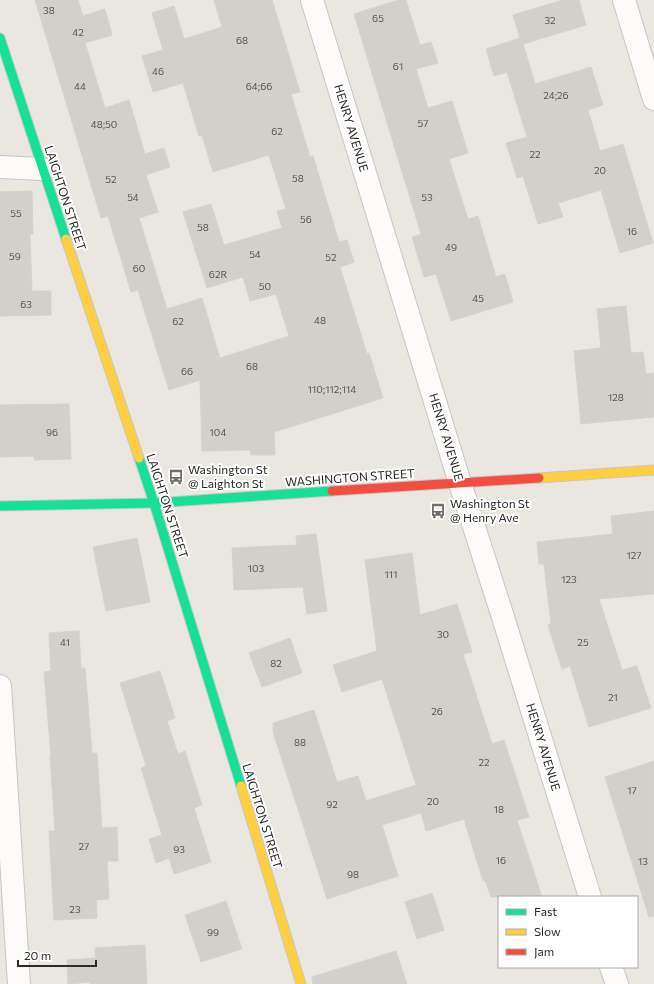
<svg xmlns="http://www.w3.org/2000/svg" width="654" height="984" viewBox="0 0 654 984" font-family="Commissioner,sans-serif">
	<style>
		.building { fill: #d2d0cb; stroke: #d5d2cc }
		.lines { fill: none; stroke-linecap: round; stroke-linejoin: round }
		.street-casing { stroke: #c7c6c6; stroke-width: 24 }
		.fast-casing { stroke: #c7c6c6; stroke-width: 11 }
		.slow-casing { stroke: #c7c6c6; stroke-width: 11 }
		.jam-casing { stroke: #c7c6c6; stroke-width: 11 }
		.street { stroke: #fcfbfa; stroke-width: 22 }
		.fast { stroke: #16e098; stroke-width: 9 }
		.slow { stroke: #ffcf43; stroke-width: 9 }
		.jam { stroke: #f24e42; stroke-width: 9 }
		.labels { text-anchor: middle; stroke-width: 4; stroke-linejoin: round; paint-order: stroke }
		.number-label { font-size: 10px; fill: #565554 }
		.street-label { font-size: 12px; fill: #2b2b2b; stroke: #fff }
		.poi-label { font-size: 12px; fill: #2b2b2b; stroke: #fff; text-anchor: start }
	</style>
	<rect width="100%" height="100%" fill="#eae7e0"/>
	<g class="building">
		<polygon points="35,0 78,0 83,16 105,9 112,35 85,43 105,108 129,100 145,154 164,148 170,167 146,175 158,212 139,218 167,309 202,298 220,358 289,336 276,294 250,301 243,277 207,288 183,212 211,204 224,245 282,228 277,211 286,209 269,155 213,172 202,135 199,136 183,83 153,92 142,56 163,50 152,13 174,6 184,39 222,27 214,0 272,0 300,92 291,94 310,157 313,156 339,242 347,240 354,262 340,267 367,354 369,353 383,398 274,432 275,455 251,455 250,450 202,451 200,380 169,390 138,290 131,292 108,216 101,218"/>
		<polygon points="398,0 406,0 420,45 431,42 438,63 416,69 428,108 452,101 468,153 449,159 468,219 478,216 496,277 505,274 513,302 451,321 436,274 424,277 412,237 421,234 354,14"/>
		<polygon points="563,0 579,0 586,25 523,44 535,84 591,67 603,105 588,110 600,151 623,144 653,243 620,253 601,190 558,203 563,217 538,224 523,176 517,178 506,143 527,137 507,72 494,76 486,49 520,38 513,15"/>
		<polygon points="32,191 33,234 30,234 32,291 51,291 51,315 0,316 0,192"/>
		<polygon points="626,306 631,353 643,352 646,374 654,373 654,417 581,424 574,351 601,348 597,309"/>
		<polygon points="69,404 71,459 34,460 34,456 0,457 0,405"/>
		<polygon points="654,511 654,594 599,599 622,670 637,666 651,708 589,727 570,666 562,669 548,625 551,624 544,564 539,564 537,542 613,534 611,516"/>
		<polygon points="316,534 327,611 307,614 303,587 234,590 232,548 297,545 296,536"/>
		<polygon points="137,538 150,602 106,611 93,547"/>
		<polygon points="412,553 420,615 457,604 472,652 463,654 492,744 504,740 529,817 517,820 542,897 491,897 485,880 483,881 464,819 426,831 421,813 382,825 398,876 327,899 273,732 273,723 314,710 337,782 358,776 366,801 416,785 382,679 342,692 333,665 377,651 365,560"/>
		<polygon points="79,631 81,668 85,668 92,753 97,753 102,828 117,827 118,861 107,861 109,899 96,900 97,918 54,920 49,831 55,831 50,756 51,756 44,672 51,671 49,633"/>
		<polygon points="290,638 302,673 262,687 249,653"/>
		<polygon points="160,671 175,718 167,721 178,754 185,751 202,805 194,808 211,862 174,874 169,858 156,863 149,839 162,835 141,768 146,766 120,683"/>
		<polygon points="654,761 654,916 649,917 605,777"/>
		<polygon points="432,893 444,930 417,939 405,902"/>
		<polygon points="226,901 242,949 201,962 185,915"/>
		<polygon points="145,945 147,984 90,984 90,982 68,984 67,960 96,958 95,948"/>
		<polygon points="396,951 407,984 313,984 312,977"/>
	</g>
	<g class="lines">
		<g class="street-casing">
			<g id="street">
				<polyline points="312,0 460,483 502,614 590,897"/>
				<polyline points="624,0 654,99"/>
				<polyline points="0,167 42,169"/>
				<polyline points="0,686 19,984"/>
				<polyline points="611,967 617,984"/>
			</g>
		</g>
		<g class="fast-casing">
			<g id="fast">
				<polyline points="0,38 66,239"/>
				<polyline points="139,458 154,503 241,786"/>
				<polyline points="0,506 154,503 332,491"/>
			</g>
		</g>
		<g class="slow-casing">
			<g id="slow">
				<polyline points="66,239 139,458"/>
				<polyline points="539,478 654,470"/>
				<polyline points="241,786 301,984"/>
			</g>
		</g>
		<g class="jam-casing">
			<polyline id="jam" points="332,491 539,478"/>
		</g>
		<use href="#street" class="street"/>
		<use href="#fast" class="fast"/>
		<use href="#slow" class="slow"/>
		<use href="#jam" class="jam"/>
	</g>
	<defs>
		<g id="bus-bare" transform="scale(1.2)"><path d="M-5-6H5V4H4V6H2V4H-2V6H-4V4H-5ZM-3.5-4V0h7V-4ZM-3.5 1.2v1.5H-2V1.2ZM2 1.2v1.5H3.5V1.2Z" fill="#6e6d6a" stroke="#fff" stroke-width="2.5" paint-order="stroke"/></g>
	</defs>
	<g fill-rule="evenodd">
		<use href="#bus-bare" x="176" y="477"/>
		<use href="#bus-bare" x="438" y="511"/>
	</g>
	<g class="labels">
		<g class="number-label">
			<text x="49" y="14">38</text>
			<text x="378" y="22">65</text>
			<text x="550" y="24">32</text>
			<text x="78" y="36">42</text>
			<text x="242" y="44">68</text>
			<text x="398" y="70">61</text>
			<text x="158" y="75">46</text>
			<text x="80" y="90">44</text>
			<text x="259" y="90">64;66</text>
			<text x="556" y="99">24;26</text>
			<text x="423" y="127">57</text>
			<text x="104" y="128">48;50</text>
			<text x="277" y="135">62</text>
			<text x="535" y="158">22</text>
			<text x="600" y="174">20</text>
			<text x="298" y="182">58</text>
			<text x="111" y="183">52</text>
			<text x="133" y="201">54</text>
			<text x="427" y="201">53</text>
			<text x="16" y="217">55</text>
			<text x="306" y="223">56</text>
			<text x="203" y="231">58</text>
			<text x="632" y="235">16</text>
			<text x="451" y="251">49</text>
			<text x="255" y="258">54</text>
			<text x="15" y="260">59</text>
			<text x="331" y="261">52</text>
			<text x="139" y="272">60</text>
			<text x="218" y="278">62R</text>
			<text x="265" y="290">50</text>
			<text x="478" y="302">45</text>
			<text x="26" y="308">63</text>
			<text x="320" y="324">48</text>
			<text x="178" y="325">62</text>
			<text x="252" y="370">68</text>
			<text x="187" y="375">66</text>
			<text x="332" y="393">110;112;114</text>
			<text x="616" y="401">128</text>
			<text x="52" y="436">96</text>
			<text x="218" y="436">104</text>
			<text x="634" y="559">127</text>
			<text x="256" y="572">103</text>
			<text x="391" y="578">111</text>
			<text x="569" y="583">123</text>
			<text x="443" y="638">30</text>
			<text x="65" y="646">41</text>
			<text x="583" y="646">25</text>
			<text x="276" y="667">82</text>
			<text x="613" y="701">21</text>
			<text x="437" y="715">26</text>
			<text x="300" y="746">88</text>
			<text x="484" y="766">22</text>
			<text x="632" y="794">17</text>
			<text x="433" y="805">20</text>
			<text x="332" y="808">92</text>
			<text x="499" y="813">18</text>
			<text x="84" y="850">27</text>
			<text x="179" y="853">93</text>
			<text x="501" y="864">16</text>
			<text x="643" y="865">13</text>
			<text x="353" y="878">98</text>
			<text x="75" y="913">23</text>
			<text x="213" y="936">99</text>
		</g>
		<g class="street-label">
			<text transform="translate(351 128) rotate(73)" y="4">HENRY AVENUE</text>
			<text transform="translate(65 198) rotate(72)" y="4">LAIGHTON STREET</text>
			<text transform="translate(446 437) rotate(73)" y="4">HENRY AVENUE</text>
			<text transform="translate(350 478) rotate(-4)" y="4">WASHINGTON STREET</text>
			<text transform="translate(167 506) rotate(72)" y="4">LAIGHTON STREET</text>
			<text transform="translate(543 747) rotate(73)" y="4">HENRY AVENUE</text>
			<text transform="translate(262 816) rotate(73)" y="4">LAIGHTON STREET</text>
		</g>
		<g class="poi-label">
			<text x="188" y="474">Washington St<tspan x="188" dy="14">@ Laighton St</tspan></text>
			<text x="450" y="508">Washington St<tspan x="450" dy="14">@ Henry Ave</tspan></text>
		</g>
	</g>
	<rect x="498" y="896" width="140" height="72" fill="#ffffff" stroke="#aaaaaa"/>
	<rect x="506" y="909" width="20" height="6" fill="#16e098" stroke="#aaaaaa"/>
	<text x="534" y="916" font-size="12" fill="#2b2b2b">Fast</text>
	<rect x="506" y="929" width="20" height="6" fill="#ffcf43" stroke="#aaaaaa"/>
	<text x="534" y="936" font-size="12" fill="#2b2b2b">Slow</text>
	<rect x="506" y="949" width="20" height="6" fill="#f24e42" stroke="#aaaaaa"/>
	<text x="534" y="956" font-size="12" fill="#2b2b2b">Jam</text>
	<path d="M18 960v6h78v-6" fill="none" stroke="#2b2b2b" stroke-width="2"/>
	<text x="24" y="960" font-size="12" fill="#2b2b2b" stroke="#ffffff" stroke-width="3" paint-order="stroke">20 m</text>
</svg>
